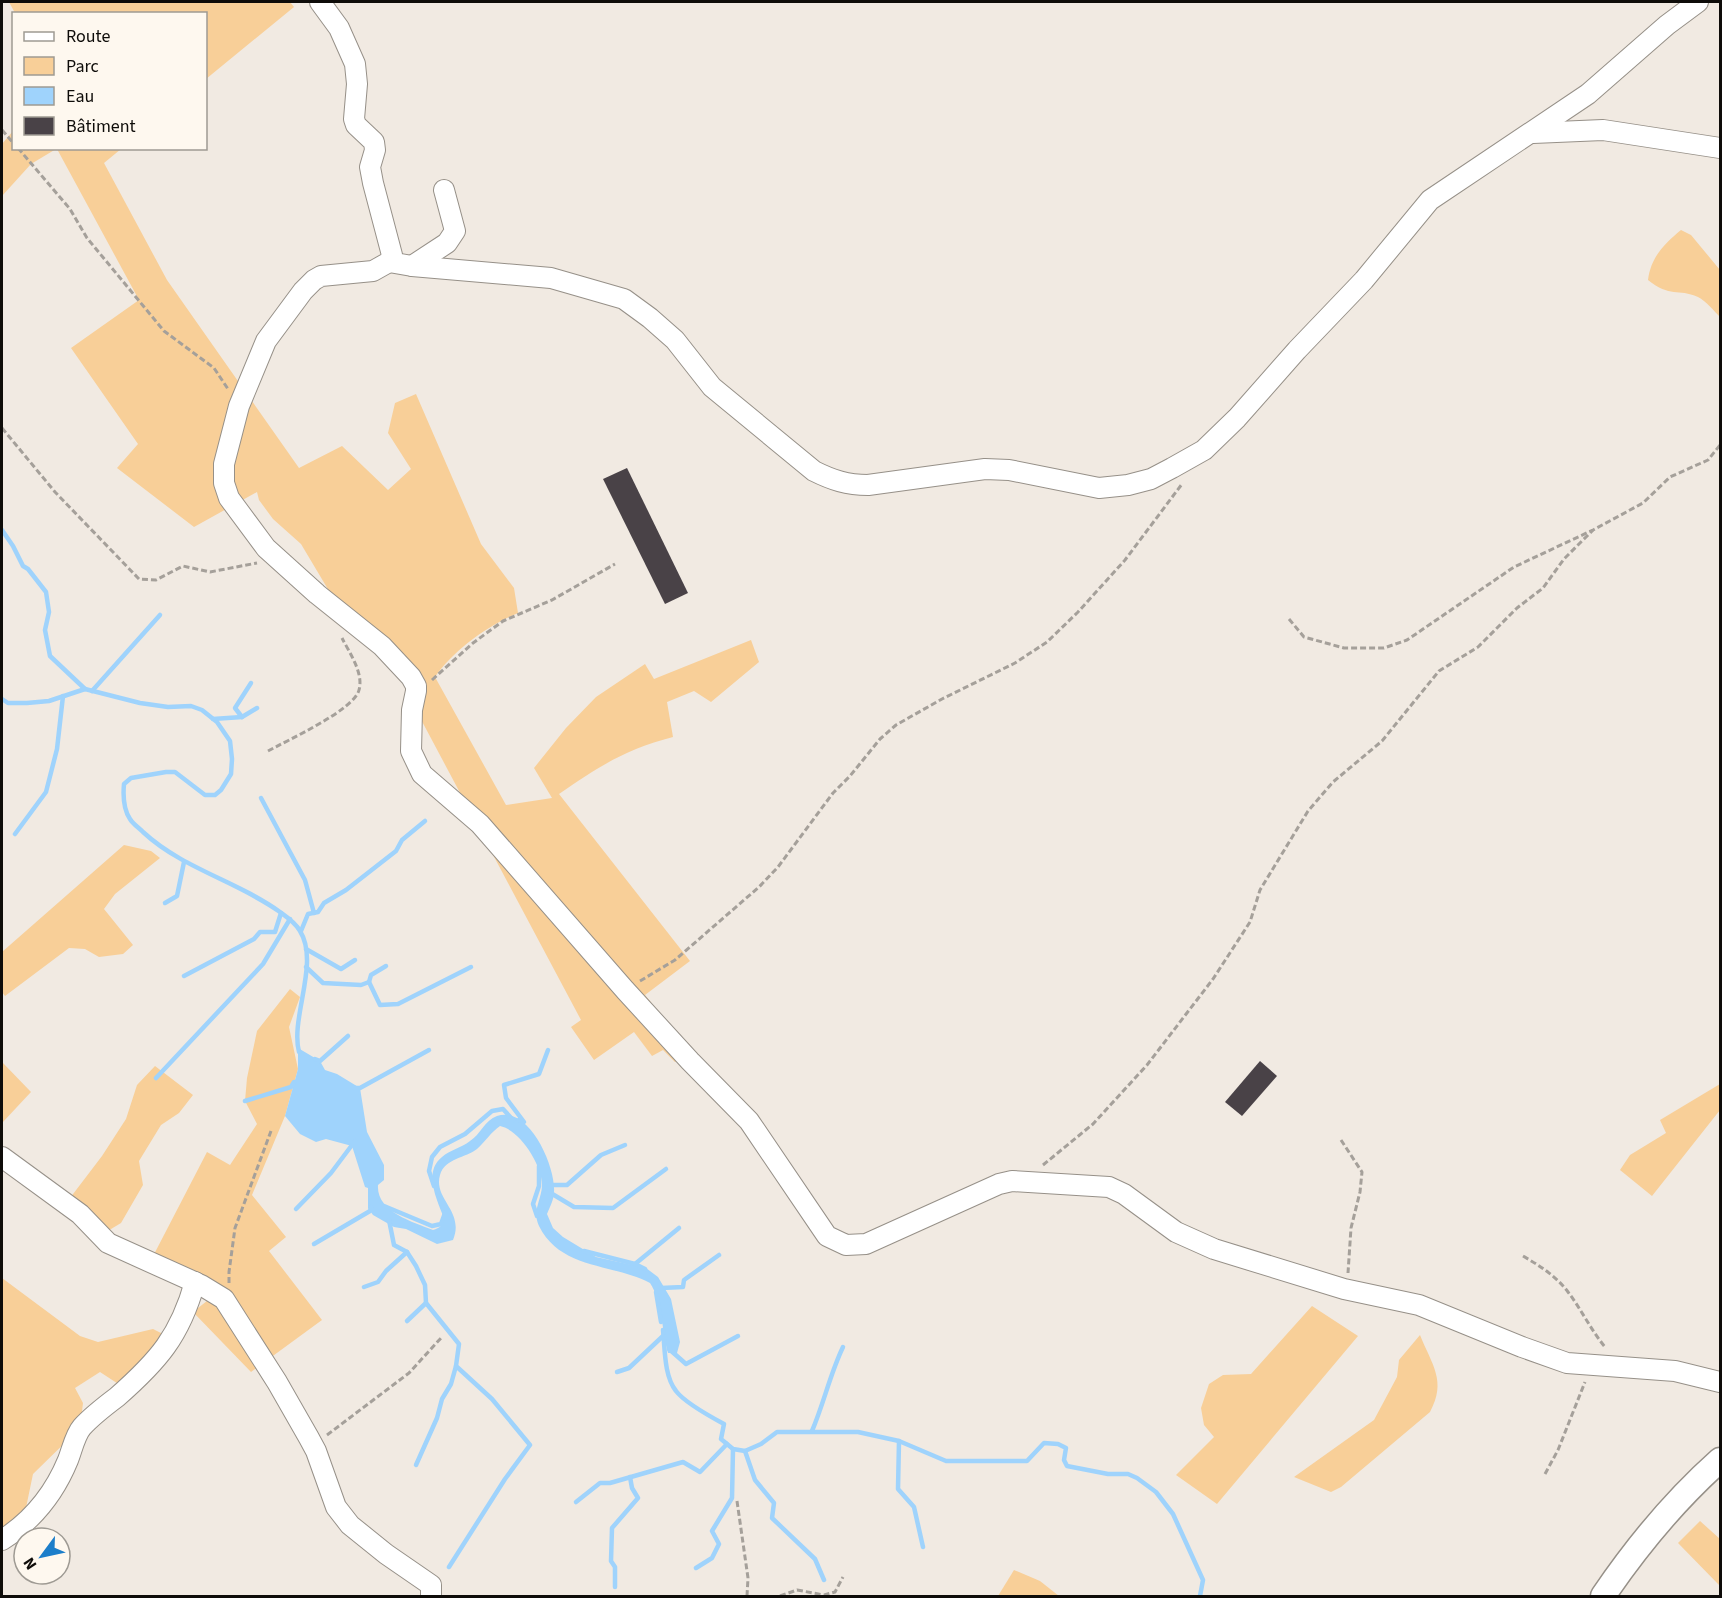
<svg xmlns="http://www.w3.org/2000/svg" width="1722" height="1598" viewBox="0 0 1722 1598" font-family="'Source Sans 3',sans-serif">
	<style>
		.green { fill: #f8cf98 }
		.water { fill: #9fd3fc }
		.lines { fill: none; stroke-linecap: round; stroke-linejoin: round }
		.stream { stroke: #9fd3fc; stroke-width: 4.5 }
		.building { fill: #494247 }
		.minor-casing { stroke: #969088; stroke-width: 22 }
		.tertiary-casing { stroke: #969088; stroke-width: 27 }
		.path { stroke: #a5a09a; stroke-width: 3; stroke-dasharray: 6 3; stroke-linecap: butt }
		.minor { stroke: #fff; stroke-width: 20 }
		.tertiary { stroke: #fff; stroke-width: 24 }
	</style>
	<rect width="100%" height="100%" fill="#f1eae2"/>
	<g class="green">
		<polygon points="9,2 290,2 294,7 206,79 206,14 15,13"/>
		<polygon points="13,131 14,148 56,149 31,164 2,196 2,144"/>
		<path d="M57 149H121L104 163 167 280 299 468 342 446 388 490 411 469 388 433 395 403 416 394 481 544 514 588 518 613C487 626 454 650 435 677L506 805 552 798 534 768 566 728 596 697 645 664 654 679 751 640 759 662 711 702 694 691 667 702 673 737C626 749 598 767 559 794L690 961 645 995 690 1051 675 1062 663 1050 652 1056 634 1032 594 1060 571 1027 581 1020 417 712 420 697 332 596 301 544 273 519 259 500 257 492 194 527 117 468 138 444 71 348 139 300Z"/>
		<path d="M1681 230 1691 235 1720 270V317C1714 311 1706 301 1698 297 1678 288 1670 298 1648 280 1651 257 1664 244 1681 230Z"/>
		<polygon points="124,845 151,851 160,858 115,894 104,909 133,945 123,954 99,957 85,949 69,948 5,996 2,992 2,952"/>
		<polygon points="290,989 300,997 289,1027 298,1069 285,1116 252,1195 286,1237 269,1251 322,1320 251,1372 193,1312 217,1293 150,1262 207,1152 230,1165 257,1124 245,1101 247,1078 257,1031"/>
		<polygon points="2,1062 31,1092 2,1123"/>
		<polygon points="155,1066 193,1095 179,1113 161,1125 139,1161 143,1185 121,1223 101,1235 67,1202 102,1156 126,1119 137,1085"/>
		<polygon points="1720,1084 1720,1110 1652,1196 1620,1170 1630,1155 1666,1133 1660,1120"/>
		<polygon points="2,1278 80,1336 98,1342 153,1329 173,1339 126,1389 100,1372 75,1388 83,1403 80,1428 33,1474 22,1527 2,1540"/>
		<polygon points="1312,1306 1358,1336 1217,1504 1176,1475 1214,1437 1204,1425 1201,1408 1209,1384 1223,1375 1251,1374"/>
		<path d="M1420 1335C1432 1365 1447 1381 1430 1412L1341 1487 1331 1492 1294 1477 1374 1420 1397 1377 1399 1360Z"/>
		<polygon points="1700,1521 1720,1539 1720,1586 1678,1543"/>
		<polygon points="1014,1570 1040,1581 1059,1596 998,1596"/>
	</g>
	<path class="water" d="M298 1048 320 1061 325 1070 337 1074 360 1088 367 1132 384 1165V1180L378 1185C376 1212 413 1222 433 1230 440 1228 443 1225 444 1218 437 1200 423 1172 442 1157 450 1150 461 1148 470 1141 480 1135 485 1120 497 1116 529 1105 556 1167 554 1192 554 1199 550 1207 547 1214L553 1228 563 1237 596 1257 646 1268 658 1277 671 1299 680 1342 677 1353H668C662 1331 662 1301 650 1283 612 1263 561 1270 539 1226 532 1211 541 1201 542 1186 543 1166 520 1130 500 1126 491 1132 485 1142 477 1149 466 1158 445 1158 440 1175 433 1199 465 1211 453 1240L437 1244 406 1229 394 1227 373 1215 368 1208V1188L365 1187 352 1146 326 1139 316 1142 300 1134 285 1116 298 1069Z"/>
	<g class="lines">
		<g class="stream">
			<polyline points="2,530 13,546 23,566 28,569 46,592 49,612 45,630 50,656 85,689"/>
			<polyline points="92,691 160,615"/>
			<path d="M2 699 8 703H27L49 701 85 689 140 703 168 707 191 706 202 710 217 722 230 741 232 759 231 774 221 790 215 795H205L175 772H166L131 778 124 784C123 795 124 810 130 819 133 824 139 828 143 832 183 869 237 881 280 912 287 917 296 923 300 931 320 963 290 1018 299 1052"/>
			<polyline points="242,717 235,708 251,683"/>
			<polyline points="213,719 242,717 257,708"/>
			<polyline points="261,798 305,880 314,913"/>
			<polyline points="15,834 46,792 57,749 63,696"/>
			<polyline points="165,903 177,896 184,862"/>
			<polyline points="301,931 308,914 318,912 324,903 346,890 396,851 402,840 425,821"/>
			<polyline points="306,949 341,969 355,960"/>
			<polyline points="306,967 323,983 361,985 369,982 380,1005 398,1004 471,967"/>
			<polyline points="184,976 254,939 260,932 275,932 281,913"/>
			<polyline points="369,982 371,975 386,966"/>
			<polyline points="315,1059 320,1061 348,1036"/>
			<polyline points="156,1078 263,964 290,919"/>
			<polyline points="354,1088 360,1088 429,1050"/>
			<polyline points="245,1101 291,1087 294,1082"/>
			<polyline points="519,1120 524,1122 506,1098 504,1085 539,1074 548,1050"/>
			<polyline points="548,1185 567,1185 601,1155 625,1145"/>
			<polyline points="434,1186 429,1171 432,1157 440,1147 465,1134 492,1111 503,1109 513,1120"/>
			<polyline points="549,1192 574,1207 613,1208 666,1169"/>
			<polyline points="384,1206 432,1226 441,1224 445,1213"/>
			<polyline points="296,1209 331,1173 355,1141"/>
			<polyline points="537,1216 533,1204 539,1186 539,1166"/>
			<polyline points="389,1220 394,1245 407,1252 416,1266 425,1285 426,1303 459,1344 456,1366 492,1399 530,1445 505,1479 449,1567"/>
			<polyline points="314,1244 370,1211 371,1207"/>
			<polyline points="584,1251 635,1264 645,1269"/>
			<polyline points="635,1264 679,1228"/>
			<polyline points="364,1287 378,1282 386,1271 407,1252"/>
			<polyline points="661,1288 683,1287 684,1280 719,1255"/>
			<polyline points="656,1292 661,1322"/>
			<polyline points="407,1321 426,1303"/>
			<path d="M663 1330C665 1349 664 1376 676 1391 685 1403 711 1417 724 1424L721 1439 733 1449 745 1451 761 1444 777 1432H858L899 1441 946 1461H1027L1044 1443 1058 1444 1066 1448 1064 1460 1067 1466 1108 1474H1128L1137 1478 1156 1492 1173 1514 1203 1580 1200 1596"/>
			<polyline points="669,1349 686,1364 738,1336"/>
			<polyline points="617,1372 629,1368 663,1336"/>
			<path d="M812 1431C824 1403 830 1374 843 1347"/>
			<polyline points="899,1441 898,1489 914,1507 923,1547"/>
			<polyline points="745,1451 755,1480 774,1503 772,1518 815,1559 824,1580"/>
			<polyline points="416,1465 437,1418 442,1399 451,1384 456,1366"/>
			<polyline points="576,1502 600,1483 610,1483 683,1462 700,1472 727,1444"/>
			<polyline points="696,1568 712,1558 719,1544 712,1531 732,1498 733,1449"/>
			<polyline points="615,1587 615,1567 611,1561 612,1528 638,1498 632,1488 630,1477"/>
		</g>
	</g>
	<g class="building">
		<polygon points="627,468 688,593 665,604 603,479"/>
		<polygon points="1260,1061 1277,1076 1242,1116 1225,1102"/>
	</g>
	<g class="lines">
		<g class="minor-casing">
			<g id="minor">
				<polyline points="320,2 339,28 355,64 357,84 354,119 356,125 374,142 375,150 370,167 373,183 392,255 389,262 373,271 321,276 314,280 303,291 266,341 239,406 224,464 224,483 229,498 266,548 317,594 382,646 411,677 416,686 416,691 412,710 411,751 422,774 480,824 625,990 690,1061 749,1121 827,1236 846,1245 866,1244 999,1184 1012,1181 1109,1187 1124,1194 1176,1232 1214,1249 1344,1289 1419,1305 1522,1347 1567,1363 1675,1371 1720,1382"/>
				<polyline points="1533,133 1603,130 1720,148"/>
				<path d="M389 262 412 266 551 278 624 299 650 318 675 340 712 387 814 471C832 480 847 485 868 485L985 469 1009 470 1099 488 1128 485 1151 479 1172 468 1204 450 1237 418 1297 350 1364 280 1430 200 1588 94 1667 25 1698 2"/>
				<polyline points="412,266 447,243 455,231 444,190"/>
				<polyline points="2,1157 80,1214 108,1243 201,1285 224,1299 277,1382 309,1438 316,1451 336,1507 350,1525 386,1554 431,1585 431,1596"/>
				<path d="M2 1540C32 1521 54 1494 68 1460 72 1450 75 1435 82 1427 92 1416 105 1406 117 1397 158 1361 180 1336 195 1282"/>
			</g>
		</g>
		<g class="tertiary-casing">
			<path id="tertiary" d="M1603 1596C1637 1546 1675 1500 1720 1460"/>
		</g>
		<g class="path">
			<polyline points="2,130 14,144"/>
			<polyline points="18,148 70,209 87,238 164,331 214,368 228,389"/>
			<polyline points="2,428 55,492 139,579 156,580 183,566 210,572 257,563"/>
			<polyline points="1289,619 1304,637 1344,648 1384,648 1407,640 1514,567 1593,530 1643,503 1670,477 1708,460 1720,445"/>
			<polyline points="432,680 473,643 503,621 552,600 615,564"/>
			<path d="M268 751C288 740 354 710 359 690 364 673 349 652 342 638"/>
			<polyline points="640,981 675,960 759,887 778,867 833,793 850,776 880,739 896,725 942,699 1015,663 1047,642 1078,612 1125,560 1182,484"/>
			<polyline points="1341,1140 1362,1172 1360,1192 1351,1228 1348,1273"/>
			<polyline points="1043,1165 1093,1124 1147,1065 1213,979 1250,922 1260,890 1308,811 1333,782 1382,741 1439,671 1478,647 1517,608 1543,588 1564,559 1593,530"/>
			<path d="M1523 1256C1540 1266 1556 1276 1568 1292 1581 1309 1591 1330 1605 1347"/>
			<polyline points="229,1283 229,1272 235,1228 271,1131"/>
			<polyline points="327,1435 409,1373 441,1338"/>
			<polyline points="1545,1474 1558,1450 1585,1382"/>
			<polyline points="737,1501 748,1578 747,1596"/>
			<polyline points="780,1596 797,1590 824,1595 835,1592 843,1577"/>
		</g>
		<use href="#minor" class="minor"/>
		<use href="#tertiary" class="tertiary"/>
	</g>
	<rect width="1722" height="1598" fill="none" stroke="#0e0c09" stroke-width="6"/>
	<rect x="12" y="12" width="195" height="138" fill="#fef8ef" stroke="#9e9a93" stroke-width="1.5"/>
	<rect x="24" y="32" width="30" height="9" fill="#ffffff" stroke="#9e9a93" stroke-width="1.5"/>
	<text x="66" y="42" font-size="18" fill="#0e0c09">Route</text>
	<rect x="24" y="57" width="30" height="18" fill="#f8cf98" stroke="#9e9a93" stroke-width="1.5"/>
	<text x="66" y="72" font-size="18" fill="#0e0c09">Parc</text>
	<rect x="24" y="87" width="30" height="18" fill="#9fd3fc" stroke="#9e9a93" stroke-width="1.5"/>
	<text x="66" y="102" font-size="18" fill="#0e0c09">Eau</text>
	<rect x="24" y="117" width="30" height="18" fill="#494247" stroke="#9e9a93" stroke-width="1.5"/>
	<text x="66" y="132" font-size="18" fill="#0e0c09">Bâtiment</text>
	<g transform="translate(42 1556) rotate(237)"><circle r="28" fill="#fef8ef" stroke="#9e9a93" stroke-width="1.5"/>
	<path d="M0-4.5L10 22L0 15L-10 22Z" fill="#1c7eca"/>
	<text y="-9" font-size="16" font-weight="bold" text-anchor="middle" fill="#0e0c09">N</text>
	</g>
</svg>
